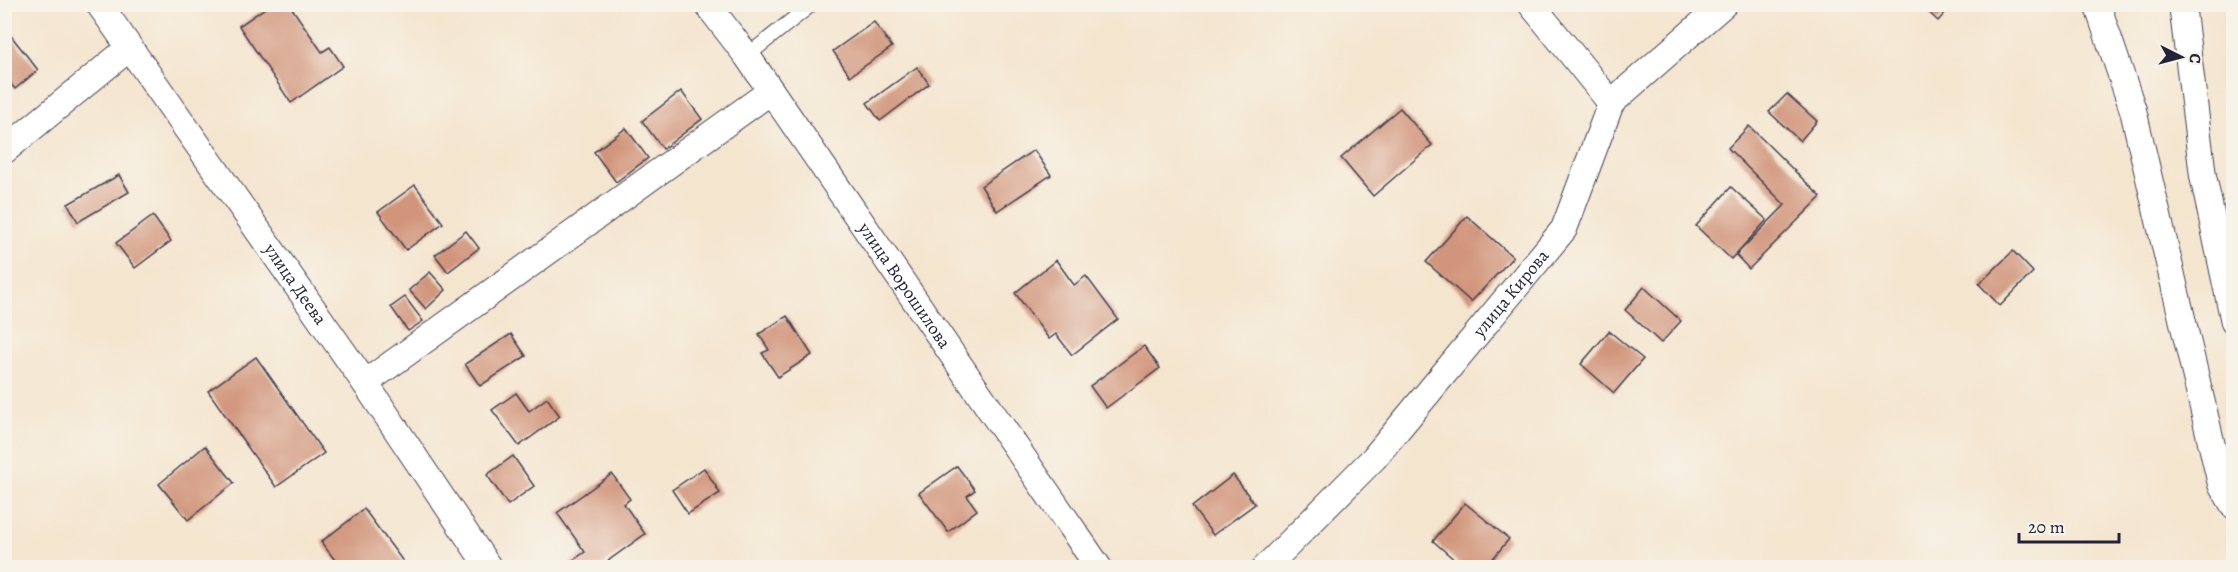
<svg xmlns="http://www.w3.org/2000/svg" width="2238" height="572" viewBox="0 0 2238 572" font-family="Alegreya,serif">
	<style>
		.building { fill: #d1957b }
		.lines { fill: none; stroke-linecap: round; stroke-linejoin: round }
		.service-casing { stroke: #423f51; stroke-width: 16 }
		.minor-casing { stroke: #423f51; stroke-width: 28 }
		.service { stroke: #fff; stroke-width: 14 }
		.minor { stroke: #fff; stroke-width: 26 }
		.labels { text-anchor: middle; stroke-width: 4.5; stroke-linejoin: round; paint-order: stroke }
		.street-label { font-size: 18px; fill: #22223b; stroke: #f7f3e8 }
	</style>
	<rect width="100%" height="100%" fill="#f7f3e8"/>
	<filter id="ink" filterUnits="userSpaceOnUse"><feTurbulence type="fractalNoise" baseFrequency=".0167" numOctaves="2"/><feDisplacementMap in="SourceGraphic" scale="12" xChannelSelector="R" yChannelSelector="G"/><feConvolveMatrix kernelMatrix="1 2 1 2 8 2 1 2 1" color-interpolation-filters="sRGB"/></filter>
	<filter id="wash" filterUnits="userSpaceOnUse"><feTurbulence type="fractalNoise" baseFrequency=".008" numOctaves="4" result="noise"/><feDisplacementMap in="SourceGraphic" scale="24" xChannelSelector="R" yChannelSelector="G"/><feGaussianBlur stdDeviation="1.35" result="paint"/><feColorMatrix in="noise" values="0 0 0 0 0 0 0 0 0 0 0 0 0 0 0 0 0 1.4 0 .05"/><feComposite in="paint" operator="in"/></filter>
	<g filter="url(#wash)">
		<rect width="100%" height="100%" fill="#f4e5cf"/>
		<g id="blocks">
			<g class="building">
				<polygon points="271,4 289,4 322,52 330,47 343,66 291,103 239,26"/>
				<polygon points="1920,4 1953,4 1938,21"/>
				<polygon points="874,22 892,47 850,76 833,51"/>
				<polygon points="8,32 38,70 15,89 4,76 4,34"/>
				<polygon points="917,67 929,84 880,121 867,103"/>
				<polygon points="681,91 702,119 663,149 642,121"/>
				<polygon points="1787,94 1817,121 1800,141 1769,112"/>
				<polygon points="1400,108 1432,145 1373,196 1341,158"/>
				<polygon points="1749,126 1821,197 1749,269 1736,255 1785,205 1728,148"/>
				<polygon points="626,128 648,158 616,182 594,152"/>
				<polygon points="1034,150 1051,175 997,211 981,186"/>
				<polygon points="119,175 129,192 78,222 68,204"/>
				<polygon points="415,185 443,223 406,250 378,212"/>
				<polygon points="1731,187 1767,220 1731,259 1696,226"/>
				<polygon points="153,216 171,241 135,268 116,243"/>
				<polygon points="1467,216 1513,257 1471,302 1426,262"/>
				<polygon points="466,231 479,248 448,272 435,255"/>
				<polygon points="2013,251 2033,272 2000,306 1979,284"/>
				<polygon points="1056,260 1074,285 1086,276 1118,319 1072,355 1056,334 1049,339 1015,293"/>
				<polygon points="430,272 446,290 426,309 409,290"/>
				<polygon points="1644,287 1681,321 1661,343 1625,310"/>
				<polygon points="405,297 423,321 408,331 391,307"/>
				<polygon points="787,316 812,355 778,377 762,353 769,350 759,334"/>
				<polygon points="1609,331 1643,359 1614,393 1581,364"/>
				<polygon points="511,334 526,356 480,386 465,364"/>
				<polygon points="1144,346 1160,368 1106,408 1090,386"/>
				<polygon points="256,357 324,453 276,487 208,391"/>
				<polygon points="516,393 529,411 547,398 560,416 519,446 492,410"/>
				<polygon points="205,446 234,483 188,520 159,484"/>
				<polygon points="513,456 534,486 508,505 487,475"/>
				<polygon points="957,466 975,490 967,496 977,510 948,532 919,493"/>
				<polygon points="704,468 720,493 688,514 672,490"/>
				<polygon points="612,474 630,499 624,504 645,534 598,568 573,568 569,563 585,552 557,513"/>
				<polygon points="1233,475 1255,504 1213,535 1192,507"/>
				<polygon points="1465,503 1509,539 1485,568 1464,568 1433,541"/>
				<polygon points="364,509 408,568 341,568 321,542"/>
			</g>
		</g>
	</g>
	<g filter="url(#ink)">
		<use href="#blocks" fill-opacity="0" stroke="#423f51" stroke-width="1.5"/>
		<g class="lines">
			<g class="service-casing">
				<polyline id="service" points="747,56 812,4"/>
			</g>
			<g class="minor-casing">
				<g id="minor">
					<path id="s1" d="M99 4 365 383 489 568"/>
					<path id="s2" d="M707 4 747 56 1099 568"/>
					<polyline points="1531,4 1611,103"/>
					<polyline points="2097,4 2133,110 2221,484 2234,506"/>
					<polyline points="2182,4 2203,176 2234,322"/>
					<polyline points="4,151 129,48"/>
					<polyline points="365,383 771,91"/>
					<path id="s3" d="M1265 568 1374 458 1564 229 1611 103 1724 4"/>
				</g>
			</g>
			<use href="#service" class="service"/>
			<use href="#minor" class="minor"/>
		</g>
	</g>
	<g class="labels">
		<g class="street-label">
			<text dy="6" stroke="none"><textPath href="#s1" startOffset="342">улица Деева</textPath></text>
			<text dy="6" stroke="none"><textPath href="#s2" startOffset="344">улица Ворошилова</textPath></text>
			<text dy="6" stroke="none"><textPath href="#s3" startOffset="369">улица Кирова</textPath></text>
		</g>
	</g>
	<rect width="2238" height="572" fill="none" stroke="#f7f3e8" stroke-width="24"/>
	<g transform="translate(2181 57) rotate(96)" stroke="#f7f3e8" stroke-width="4.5" paint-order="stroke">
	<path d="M0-4.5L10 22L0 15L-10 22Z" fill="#22223b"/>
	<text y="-9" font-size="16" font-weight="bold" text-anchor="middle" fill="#22223b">С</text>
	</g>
	<path d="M2019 533v9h100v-9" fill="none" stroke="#22223b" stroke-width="3"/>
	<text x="2028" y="533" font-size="18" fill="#22223b" stroke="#f7f3e8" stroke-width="4.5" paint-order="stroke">20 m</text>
</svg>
